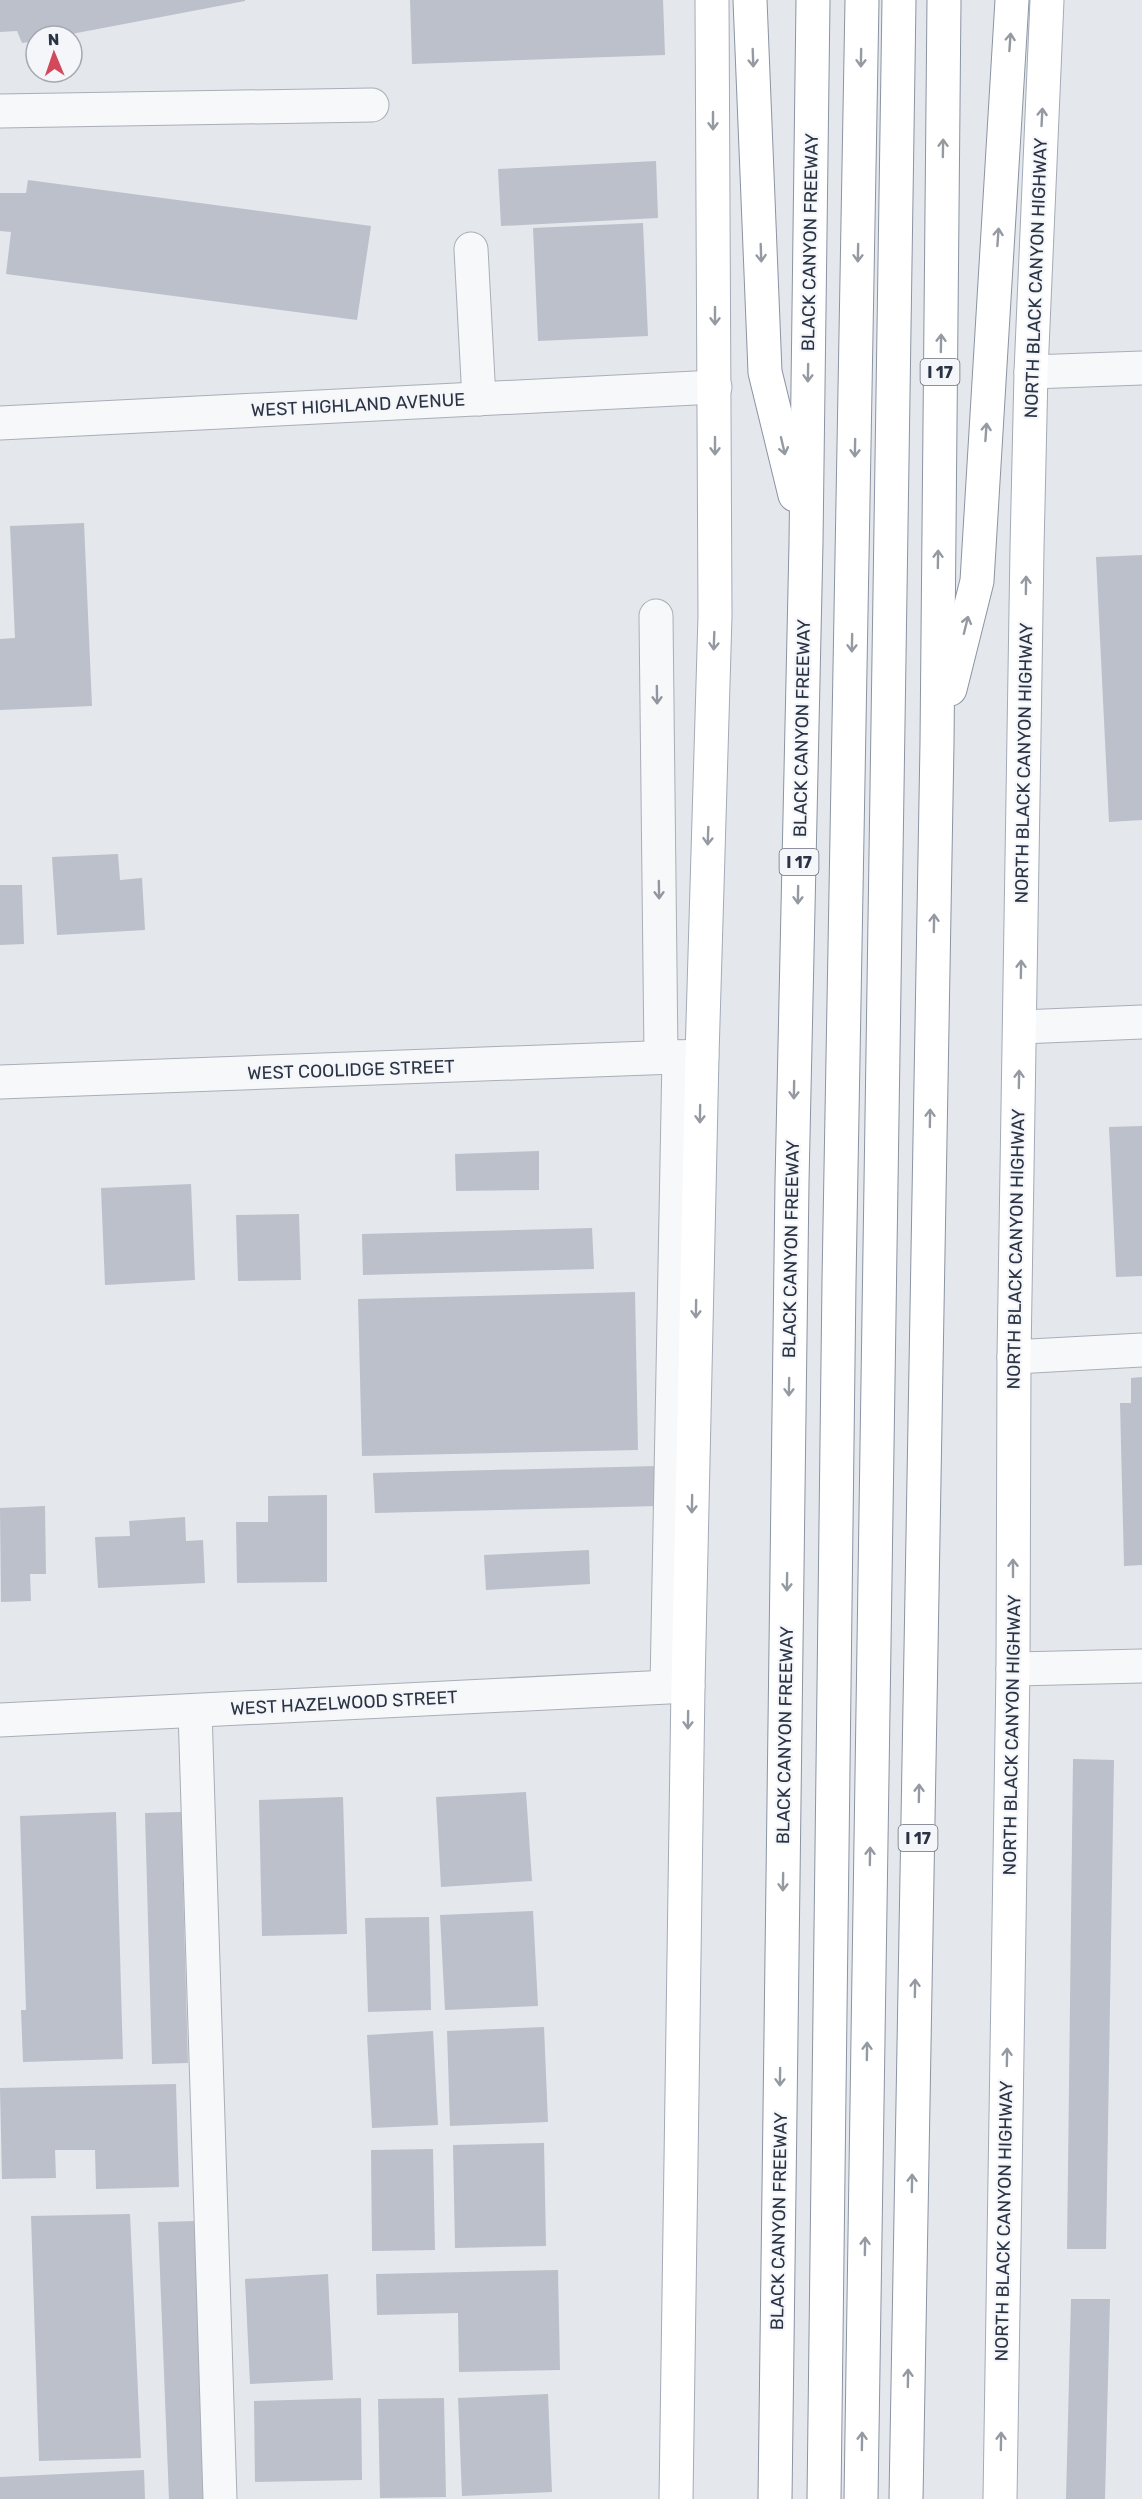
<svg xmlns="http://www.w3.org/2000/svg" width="1142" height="2499" viewBox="0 0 1142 2499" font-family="Rubik,sans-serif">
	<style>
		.building { fill: #bbc0ca }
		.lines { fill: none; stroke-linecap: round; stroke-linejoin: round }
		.minor-casing { stroke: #a9aeb7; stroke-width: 35 }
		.major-casing { stroke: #a3abb8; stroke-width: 35 }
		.highway-casing { stroke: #8b94a3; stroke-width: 35 }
		.minor { stroke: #f7f8fa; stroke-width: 33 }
		.major { stroke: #fff; stroke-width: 33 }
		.highway { stroke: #fff; stroke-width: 33 }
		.oneway { stroke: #959aa2 }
		.oneway2 { stroke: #9196a0 }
		.labels { text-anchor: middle; stroke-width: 4.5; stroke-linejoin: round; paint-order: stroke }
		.shield { fill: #f4f6f9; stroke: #676e7b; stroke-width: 1.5 }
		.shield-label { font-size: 16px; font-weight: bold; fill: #2b3445 }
		.street-label { font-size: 18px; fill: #2b3445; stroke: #f4f6f9 }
	</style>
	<rect width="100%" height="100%" fill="#e4e7ec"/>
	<g class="building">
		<polygon points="0,0 245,0 245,1 61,36 36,36 36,41 22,43 17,31 0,32"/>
		<polygon points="410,0 663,0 665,55 412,64"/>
		<polygon points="656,161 658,218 501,226 498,169"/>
		<polygon points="28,180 371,226 357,320 6,274 11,232 0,231 0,193 26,193"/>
		<polygon points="643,223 648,336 538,341 533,228"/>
		<polygon points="84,523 92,706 0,710 0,639 15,638 10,526"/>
		<polygon points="1142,555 1142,820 1109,822 1096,557"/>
		<polygon points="118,854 120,880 142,878 145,930 57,935 52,857"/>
		<polygon points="0,885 22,885 24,944 0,945"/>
		<polygon points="1142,1126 1142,1276 1116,1277 1109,1127"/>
		<polygon points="539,1151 539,1190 456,1191 455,1154"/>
		<polygon points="191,1184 195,1280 105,1285 101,1188"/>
		<polygon points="299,1214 301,1280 238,1281 236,1215"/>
		<polygon points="592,1228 594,1269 363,1275 362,1234"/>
		<polygon points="635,1292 638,1450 362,1456 358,1299"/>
		<polygon points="1142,1377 1142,1565 1124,1566 1120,1403 1131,1403 1131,1378"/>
		<polygon points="657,1466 659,1506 375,1513 373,1473"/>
		<polygon points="327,1495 327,1582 237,1583 236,1522 268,1522 268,1496"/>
		<polygon points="45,1506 46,1574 30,1574 31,1601 1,1602 0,1508"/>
		<polygon points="185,1517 186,1541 203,1540 205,1583 98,1588 95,1537 130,1536 129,1521"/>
		<polygon points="589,1550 590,1584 486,1590 484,1555"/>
		<polygon points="1073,1759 1114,1760 1106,2249 1067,2249"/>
		<polygon points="526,1792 532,1881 441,1887 436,1797"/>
		<polygon points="343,1797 347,1934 262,1936 259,1800"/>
		<polygon points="116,1812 123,2059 23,2062 21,2010 26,2010 20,1816"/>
		<polygon points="181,1812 188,2063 152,2064 145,1813"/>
		<polygon points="533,1911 538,2006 445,2010 440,1915"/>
		<polygon points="429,1917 431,2010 368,2012 365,1918"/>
		<polygon points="544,2027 548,2122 450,2126 447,2031"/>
		<polygon points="433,2031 438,2125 372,2128 367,2035"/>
		<polygon points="176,2084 179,2187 96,2189 95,2150 55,2150 56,2178 2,2179 0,2088"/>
		<polygon points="544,2143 546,2246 455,2248 453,2145"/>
		<polygon points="433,2149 435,2250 372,2251 371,2150"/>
		<polygon points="130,2214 141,2458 39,2461 31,2216"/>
		<polygon points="196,2221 206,2499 169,2499 158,2222"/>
		<polygon points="558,2270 560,2370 459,2372 458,2313 377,2315 376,2274"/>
		<polygon points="328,2274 333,2380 250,2384 245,2279"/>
		<polygon points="1071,2299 1110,2299 1105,2499 1066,2499"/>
		<polygon points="548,2394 552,2492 462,2496 458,2398"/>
		<polygon points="361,2398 362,2480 255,2482 254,2401"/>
		<polygon points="444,2398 446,2497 380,2498 378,2399"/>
		<polygon points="144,2470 145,2499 0,2499 0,2477"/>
	</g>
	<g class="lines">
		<g class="minor-casing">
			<g id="minor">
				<polyline points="0,111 372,105"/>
				<polyline points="471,249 479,399"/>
				<polyline points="1031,372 1142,368"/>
				<polyline points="0,423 715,387"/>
				<polyline points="656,616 661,1057"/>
				<polyline points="1021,1027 1142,1022"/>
				<polyline points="0,1082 702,1056"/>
				<polyline points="1014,1357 1142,1350"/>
				<polyline points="1013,1669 1142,1666"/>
				<polyline points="667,1686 679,1057"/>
				<polyline points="195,1711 220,2499"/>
				<polyline points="0,1720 688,1686"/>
			</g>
		</g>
		<g class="major-casing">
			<g id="major">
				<polyline points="676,2499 688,1686 702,1056 715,616 712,0"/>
				<polyline points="1000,2499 1013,1669 1014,1357 1027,548 1031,372 1047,0"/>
			</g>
		</g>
		<g class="highway-casing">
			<g id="highway">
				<polyline points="750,0 765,372 795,495"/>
				<polyline points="950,689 977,581 1012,0"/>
				<polyline points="775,2499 792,1182 806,543 813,0"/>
				<polyline points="824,2499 839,1281 862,0"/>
				<polyline points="861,2499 899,0"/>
				<polyline points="906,2499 937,743 944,0"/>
			</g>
		</g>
		<use href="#minor" class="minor"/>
		<use href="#major" class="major"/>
		<use href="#highway" class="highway"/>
	</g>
	<defs><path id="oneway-shaft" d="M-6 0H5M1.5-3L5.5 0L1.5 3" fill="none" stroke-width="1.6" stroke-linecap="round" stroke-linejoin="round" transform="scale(1.5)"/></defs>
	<g class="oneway">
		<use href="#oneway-shaft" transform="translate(1010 42) rotate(-86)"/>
		<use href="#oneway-shaft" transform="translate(753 58) rotate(88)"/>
		<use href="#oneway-shaft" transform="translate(861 58) rotate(91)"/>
		<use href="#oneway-shaft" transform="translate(1042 117) rotate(-87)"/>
		<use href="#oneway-shaft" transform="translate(713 121) rotate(90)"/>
		<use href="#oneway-shaft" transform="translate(943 148) rotate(-89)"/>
		<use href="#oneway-shaft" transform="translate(998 237) rotate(-86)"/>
		<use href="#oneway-shaft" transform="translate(761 253) rotate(88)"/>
		<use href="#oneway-shaft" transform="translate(858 253) rotate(91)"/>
		<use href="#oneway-shaft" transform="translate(715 316) rotate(90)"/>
		<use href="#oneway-shaft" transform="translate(941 343) rotate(-89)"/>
		<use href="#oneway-shaft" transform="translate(808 373) rotate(91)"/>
		<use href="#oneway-shaft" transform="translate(986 432) rotate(-86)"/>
		<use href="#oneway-shaft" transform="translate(715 446) rotate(90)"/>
		<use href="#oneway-shaft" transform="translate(783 446) rotate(77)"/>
		<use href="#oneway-shaft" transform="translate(855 448) rotate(91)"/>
		<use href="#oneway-shaft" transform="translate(938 559) rotate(-89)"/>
		<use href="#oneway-shaft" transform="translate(1026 585) rotate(-89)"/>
		<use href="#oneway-shaft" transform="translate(966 625) rotate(-76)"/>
		<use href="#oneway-shaft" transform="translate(714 641) rotate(92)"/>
		<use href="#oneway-shaft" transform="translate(852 643) rotate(91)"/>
		<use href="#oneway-shaft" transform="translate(708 836) rotate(92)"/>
		<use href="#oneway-shaft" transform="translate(798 895) rotate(91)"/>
		<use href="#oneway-shaft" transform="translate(934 923) rotate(-89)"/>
		<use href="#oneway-shaft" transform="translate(1021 969) rotate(-89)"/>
		<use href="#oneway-shaft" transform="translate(1019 1079) rotate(-89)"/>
		<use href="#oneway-shaft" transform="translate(794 1090) rotate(91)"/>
		<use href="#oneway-shaft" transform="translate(700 1114) rotate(91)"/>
		<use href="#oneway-shaft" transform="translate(930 1118) rotate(-89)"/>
		<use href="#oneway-shaft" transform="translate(696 1309) rotate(91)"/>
		<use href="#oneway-shaft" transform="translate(789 1387) rotate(91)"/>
		<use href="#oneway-shaft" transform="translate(692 1504) rotate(91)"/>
		<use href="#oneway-shaft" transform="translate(1013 1568) rotate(-90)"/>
		<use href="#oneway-shaft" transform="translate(787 1582) rotate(91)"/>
		<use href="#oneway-shaft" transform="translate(688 1720) rotate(91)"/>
		<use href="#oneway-shaft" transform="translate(919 1793) rotate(-89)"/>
		<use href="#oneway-shaft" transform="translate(870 1856) rotate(-89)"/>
		<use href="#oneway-shaft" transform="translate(783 1882) rotate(91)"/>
		<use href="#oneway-shaft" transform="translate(915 1988) rotate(-89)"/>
		<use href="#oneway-shaft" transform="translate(867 2051) rotate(-89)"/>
		<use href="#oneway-shaft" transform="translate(1007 2057) rotate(-89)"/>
		<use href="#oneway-shaft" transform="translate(780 2077) rotate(91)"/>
		<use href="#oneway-shaft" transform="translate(912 2183) rotate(-89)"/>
		<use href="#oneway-shaft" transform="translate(865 2246) rotate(-89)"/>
		<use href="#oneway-shaft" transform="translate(908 2378) rotate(-89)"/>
		<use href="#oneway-shaft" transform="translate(862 2441) rotate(-89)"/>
		<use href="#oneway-shaft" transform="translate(1001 2441) rotate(-89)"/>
	</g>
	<g class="oneway2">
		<use href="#oneway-shaft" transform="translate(657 695) rotate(89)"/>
		<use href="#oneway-shaft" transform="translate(659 890) rotate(89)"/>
	</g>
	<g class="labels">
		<g class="shield">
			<rect x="920.5" y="359" width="39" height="26" rx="4.5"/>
			<rect x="779.5" y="849" width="39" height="26" rx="4.5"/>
			<rect x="898.5" y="1825" width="39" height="26" rx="4.5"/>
		</g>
		<g class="shield-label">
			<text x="940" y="378">I 17</text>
			<text x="799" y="868">I 17</text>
			<text x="918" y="1844">I 17</text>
		</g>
		<g class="street-label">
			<text transform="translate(810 242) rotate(-89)" y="6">BLACK CANYON FREEWAY</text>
			<text transform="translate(1036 278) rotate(-88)" y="6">NORTH BLACK CANYON HIGHWAY</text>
			<text transform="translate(358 405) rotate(-3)" y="6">WEST HIGHLAND AVENUE</text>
			<text transform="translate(802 728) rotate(-89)" y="6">BLACK CANYON FREEWAY</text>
			<text transform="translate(1024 763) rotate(-89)" y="6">NORTH BLACK CANYON HIGHWAY</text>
			<text transform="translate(351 1070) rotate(-2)" y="6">WEST COOLIDGE STREET</text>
			<text transform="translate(791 1249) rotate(-89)" y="6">BLACK CANYON FREEWAY</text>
			<text transform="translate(1016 1249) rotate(-89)" y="6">NORTH BLACK CANYON HIGHWAY</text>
			<text transform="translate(344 1703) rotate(-3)" y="6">WEST HAZELWOOD STREET</text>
			<text transform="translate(785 1735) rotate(-89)" y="6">BLACK CANYON FREEWAY</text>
			<text transform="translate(1012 1735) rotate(-89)" y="6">NORTH BLACK CANYON HIGHWAY</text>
			<text transform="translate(779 2221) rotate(-89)" y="6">BLACK CANYON FREEWAY</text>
			<text transform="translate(1004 2221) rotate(-89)" y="6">NORTH BLACK CANYON HIGHWAY</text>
		</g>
	</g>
	<g transform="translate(54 54) rotate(358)"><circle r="28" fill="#f4f6f9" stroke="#a4a8b1" stroke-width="1.5"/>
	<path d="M0-4.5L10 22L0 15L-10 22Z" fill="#d1495b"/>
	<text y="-9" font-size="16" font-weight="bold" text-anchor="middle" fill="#2b3445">N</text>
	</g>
</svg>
